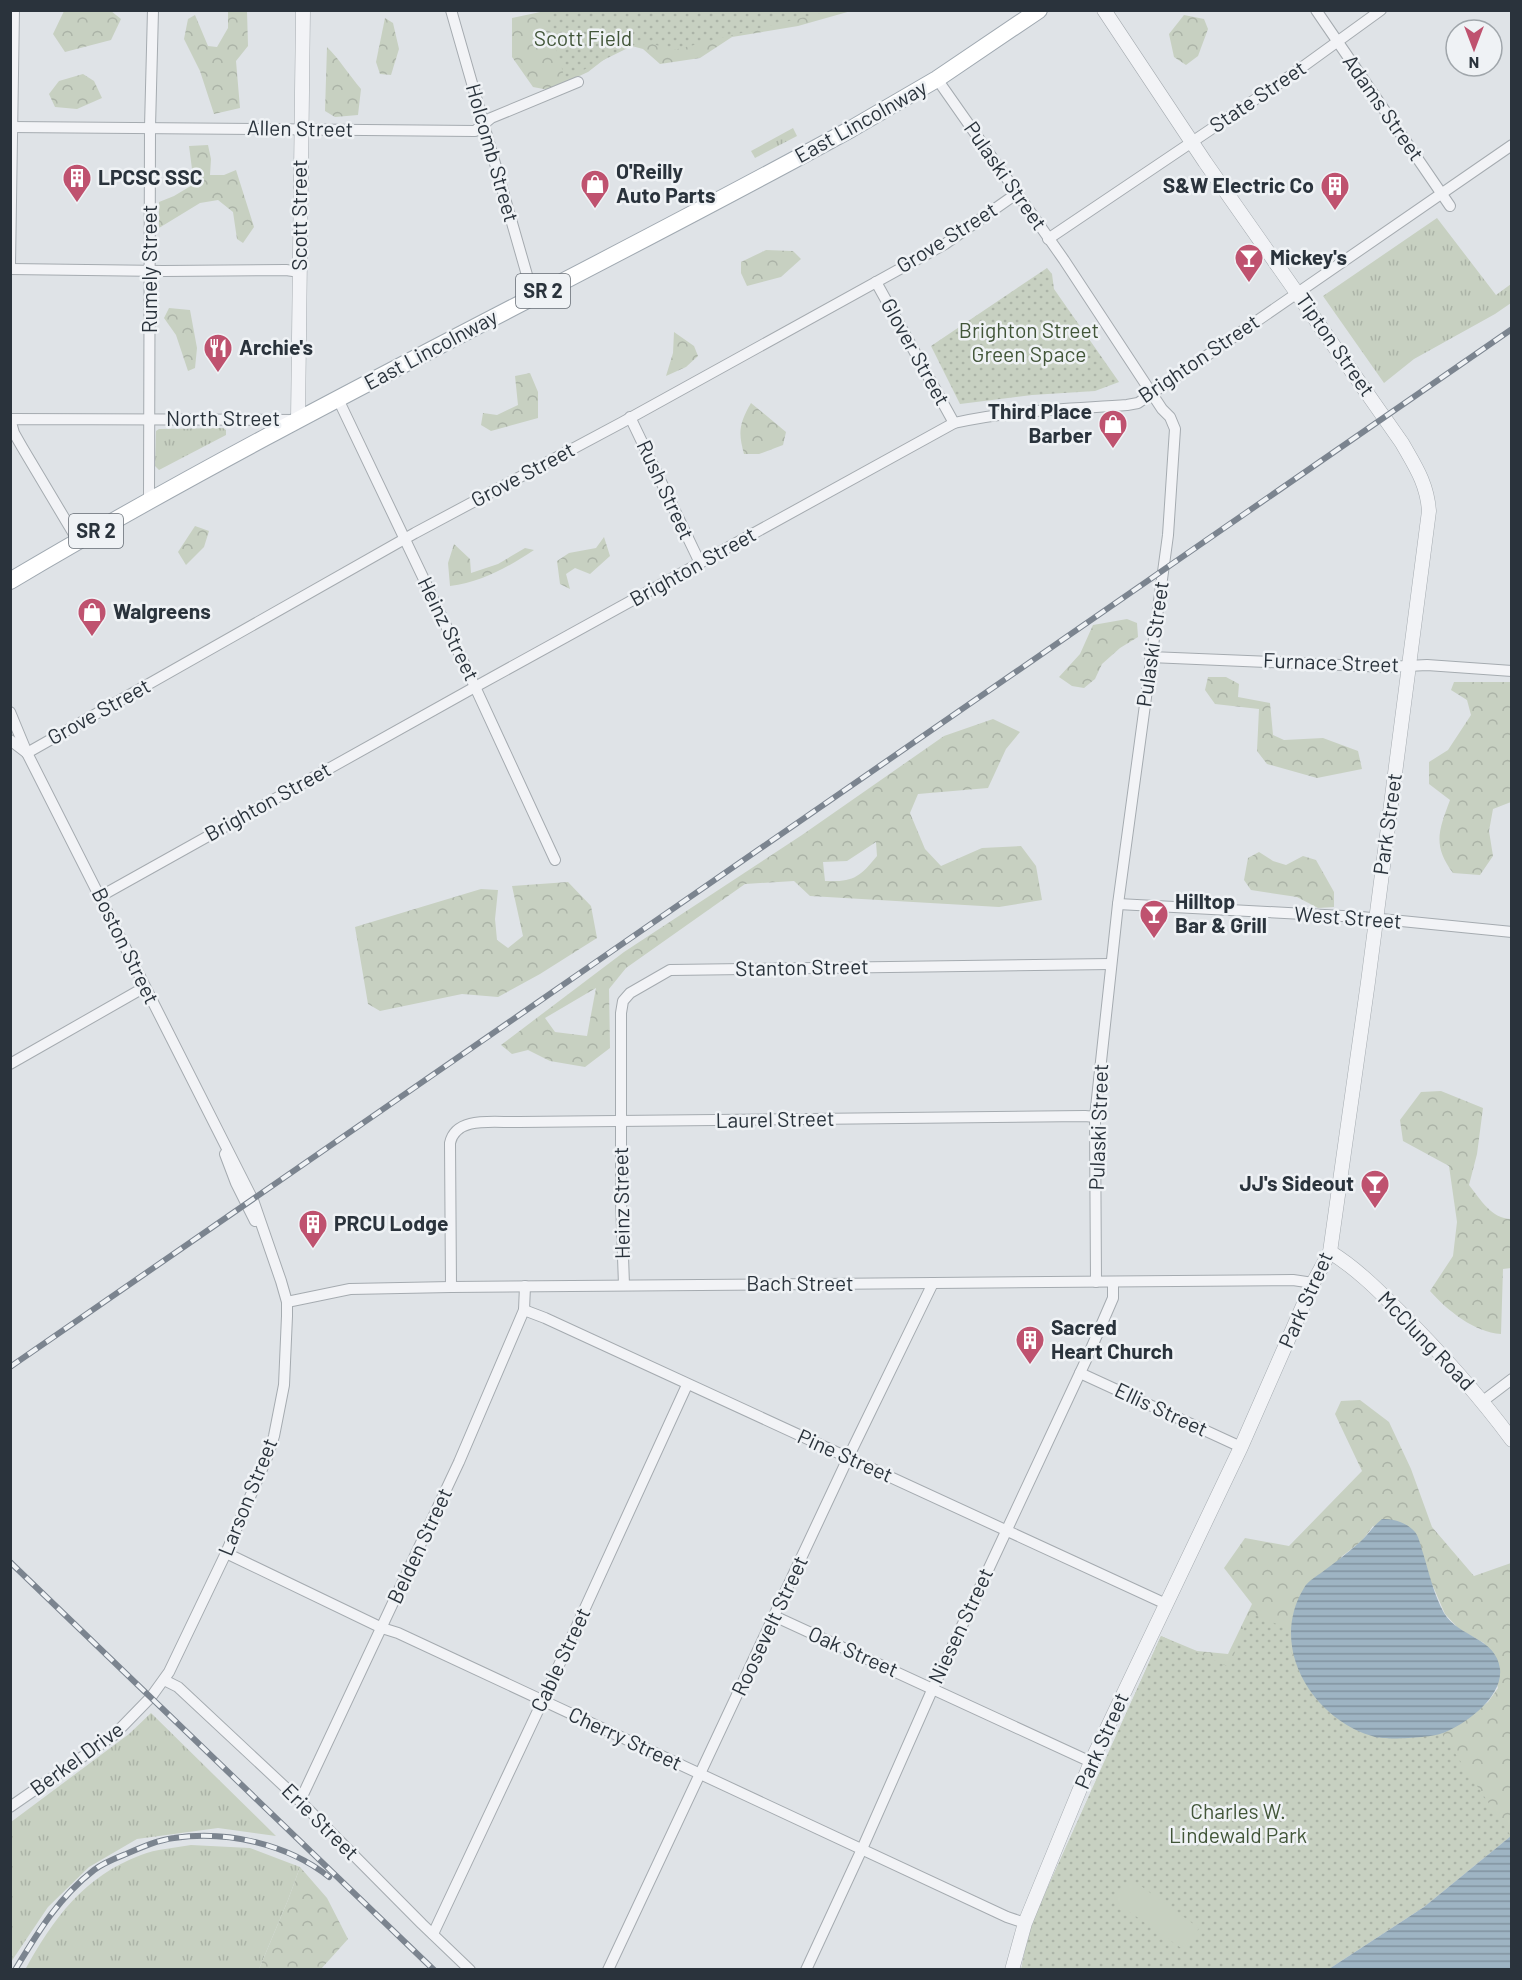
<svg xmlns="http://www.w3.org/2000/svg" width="1522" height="1980" viewBox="0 0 1522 1980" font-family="Barlow,sans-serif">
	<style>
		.grass { fill: url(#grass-tufts) }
		.forest { fill: url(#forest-crowns); fill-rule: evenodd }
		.park { fill: url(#park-dots) }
		.garden { fill: #c7d0c1 }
		.water { fill: url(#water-rules) }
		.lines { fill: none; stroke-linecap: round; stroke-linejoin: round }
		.minor-casing { stroke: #a5abb0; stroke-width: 12 }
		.tertiary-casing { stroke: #a5abb0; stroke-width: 15 }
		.primary-casing { stroke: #a0a9b1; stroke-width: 18 }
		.minor { stroke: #f2f3f6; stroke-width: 10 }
		.tertiary { stroke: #f2f3f6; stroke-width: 14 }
		.primary { stroke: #fff; stroke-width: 16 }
		.rail-casing { stroke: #7b848f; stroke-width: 6 }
		.rail { stroke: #eff2f5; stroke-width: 4; stroke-dasharray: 11; stroke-linecap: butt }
		.labels { text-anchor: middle; stroke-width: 5; stroke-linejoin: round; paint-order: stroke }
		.shield { fill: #eff2f5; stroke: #656c74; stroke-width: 1.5 }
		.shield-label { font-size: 20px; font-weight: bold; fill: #2a333c }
		.park-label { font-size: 21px; fill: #425639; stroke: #eff2f5 }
		.street-label { font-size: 21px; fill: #2a333c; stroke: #eff2f5 }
		.poi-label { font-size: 21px; font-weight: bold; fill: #2a333c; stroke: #eff2f5; text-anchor: start }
	</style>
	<defs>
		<pattern id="grass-tufts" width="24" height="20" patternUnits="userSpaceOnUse" patternTransform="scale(1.5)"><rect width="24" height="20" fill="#c7d0c1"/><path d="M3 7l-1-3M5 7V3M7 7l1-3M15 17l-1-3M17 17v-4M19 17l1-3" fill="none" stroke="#abb3a7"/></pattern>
		<pattern id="forest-crowns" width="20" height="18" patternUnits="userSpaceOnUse" patternTransform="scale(1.5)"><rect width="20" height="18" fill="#c7d0c1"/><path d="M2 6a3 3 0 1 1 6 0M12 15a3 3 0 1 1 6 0" fill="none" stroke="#abb3a7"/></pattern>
		<pattern id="park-dots" width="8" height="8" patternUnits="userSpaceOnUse" patternTransform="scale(1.5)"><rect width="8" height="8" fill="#c7d0c1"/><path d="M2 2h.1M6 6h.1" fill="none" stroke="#abb3a7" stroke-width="1.8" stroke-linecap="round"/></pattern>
		<pattern id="water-rules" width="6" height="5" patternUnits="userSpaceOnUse" patternTransform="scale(1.5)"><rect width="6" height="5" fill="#9eb4c3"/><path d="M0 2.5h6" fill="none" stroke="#8193a0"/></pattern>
	</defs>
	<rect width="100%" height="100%" fill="#dfe3e7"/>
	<g class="grass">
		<polygon points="793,128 797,136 755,158 751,151"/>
		<polygon points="1437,218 1496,295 1511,284 1511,303 1495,314 1414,359 1384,383 1323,296"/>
		<polygon points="223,428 226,430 226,435 159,470 155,466 156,431 159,429"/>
		<polygon points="151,1713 276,1836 218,1828 137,1839 89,1867 48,1907 11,1962 11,1822 129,1734"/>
		<path d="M191 1845 250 1848 300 1867 288 1900 259 1969 25 1970C53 1919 84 1876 141 1855 156 1849 174 1848 191 1845Z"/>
	</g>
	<g class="forest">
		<polygon points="812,10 851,11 798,26 732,37 700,58 660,64 643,49 624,44 588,72 549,90 533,87 512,57 512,18 545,11 627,32"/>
		<polygon points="64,11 111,11 121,19 111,40 65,52 53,34"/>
		<polygon points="228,11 247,11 248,46 236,61 240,108 214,114 200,71 184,39 188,19 195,15 208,46 217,47 228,28"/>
		<polygon points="1184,15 1204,19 1208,29 1198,56 1186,65 1174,57 1169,34"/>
		<polygon points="385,18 393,23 399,49 391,75 380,74 376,62"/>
		<path d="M327 47C340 60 349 75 361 89L358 115 335 117 325 111Z"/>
		<polygon points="83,74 94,81 102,98 77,109 55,107 49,94 59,81"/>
		<polygon points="208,145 211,159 210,175 224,175 236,170 254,227 243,243 237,239 233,212 218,200 200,203 159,228 159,202 174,196 194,184 189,146"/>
		<polygon points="766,250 793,251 801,259 781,277 747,286 741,273 741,262"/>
		<polygon points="169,308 190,310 197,348 195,368 188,371 176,335 164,318"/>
		<polygon points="674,332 694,346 698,356 686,367 666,376 673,353"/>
		<polygon points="530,373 538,392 538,418 491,431 481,425 483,413 497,415 518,405 515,376"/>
		<path d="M751 403 786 432 783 445 759 454H744C738 432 739 424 751 403Z"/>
		<polygon points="195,526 209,531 204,547 186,565 178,552"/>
		<polygon points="604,537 610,556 590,574 575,568 566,574 570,589 560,584 557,561 569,553 596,548"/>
		<path d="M454 544 470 559 471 573 498 564 525 548 534 550C508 567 482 582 450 586L448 563Z"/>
		<polygon points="1127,619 1137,623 1138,637 1120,648 1102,664 1095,679 1084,688 1072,686 1059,677 1080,654 1093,625"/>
		<polygon points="1208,677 1226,677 1239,684 1238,697 1270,703 1273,735 1284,740 1323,738 1358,751 1362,769 1317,778 1267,764 1257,751 1259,709 1215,704 1205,690"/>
		<path d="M1454 682H1511V802L1493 809 1489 831 1493 856 1480 875 1453 873C1432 845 1439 830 1450 800L1429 784V762L1448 750 1471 715 1467 700 1451 690Z"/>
		<path d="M993 719 1020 732 1006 749 988 788 918 794 910 813 925 849 941 866 982 848 1021 846 1036 866 1042 900 999 907 810 896 794 881 745 884 626 968 609 989 610 1048 585 1067 550 1061 528 1050 512 1054 501 1045 624 952 802 835 944 736ZM876 842 877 856C859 878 853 882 825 881L823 862 847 861ZM596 988 587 1036 555 1032 545 1018Z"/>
		<polygon points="1259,852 1273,861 1286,865 1303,856 1316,860 1334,892 1334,907 1318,908 1297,897 1251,890 1244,880 1248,858"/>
		<polygon points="568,882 591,906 597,938 540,974 498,997 462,994 380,1011 368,1004 355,927 481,889 498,890 495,919 497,940 508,948 523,936 512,886"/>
		<path d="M1441 1091 1483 1108 1477 1154 1469 1185C1480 1199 1492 1219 1511 1219V1268L1503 1269 1501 1334C1474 1332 1448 1311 1430 1291L1453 1256 1457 1222 1449 1166 1403 1141 1400 1120 1421 1092Z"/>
		<path d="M1360 1400 1389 1422 1411 1469 1432 1527 1474 1576 1511 1563V1836L1329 1969 1021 1970 1030 1927 1161 1636 1197 1651 1228 1654 1252 1604 1224 1568 1245 1538 1289 1546 1362 1471 1335 1414 1341 1401ZM1373 1526 1432 1584 1445 1614 1459 1629 1484 1643 1498 1688 1488 1702 1467 1718 1341 1557 1362 1541Z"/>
		<polygon points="300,1867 327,1898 348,1939 321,1969 259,1969 288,1900"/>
	</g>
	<g class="park">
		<polygon points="545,11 545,10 829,11 674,50 642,41 565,79"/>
		<polygon points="1047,268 1052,274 1054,289 1119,382 1095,391 1032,395 960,404 931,346"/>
		<polygon points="1250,1613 1291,1630 1292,1656 1304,1682 1326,1709 1417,1737 1442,1734 1511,1836 1424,1907 1329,1969 1021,1970 1030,1927 1161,1636 1229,1667"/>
	</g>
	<polygon class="garden" points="1131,1879 1199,1928 1184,1950 1114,1901"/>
	<g class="water">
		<path d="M1382 1519C1394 1519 1406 1522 1415 1532 1419 1537 1421 1547 1423 1553 1429 1573 1434 1595 1444 1613 1458 1637 1497 1638 1500 1669 1503 1697 1466 1724 1443 1733 1431 1738 1387 1740 1375 1737 1368 1735 1360 1732 1354 1729 1303 1703 1272 1640 1304 1588 1307 1582 1315 1577 1321 1573 1334 1563 1348 1553 1360 1542 1368 1535 1373 1526 1382 1519Z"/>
		<polygon points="1511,1836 1511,1969 1329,1969 1424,1907"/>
	</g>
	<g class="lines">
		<g class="minor-casing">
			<g id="minor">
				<polyline points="451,10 533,296"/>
				<polyline points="1316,10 1450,206"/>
				<polyline points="937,79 1064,260 1162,409 1170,417 1175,429 1168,535 1118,904 1095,1117 1096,1282"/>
				<polyline points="10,127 475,131 491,118 578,82"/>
				<polyline points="1048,239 1290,76 1381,10"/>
				<polyline points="10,265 14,10"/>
				<polyline points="10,269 163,271 286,270 300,272"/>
				<polyline points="876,282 954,423"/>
				<polyline points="338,399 470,676 555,860"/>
				<polyline points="630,417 700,563"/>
				<polyline points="149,501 150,127 153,10"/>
				<polyline points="78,541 22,447 14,433 10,419 296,420"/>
				<polyline points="1150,657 1388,667 1427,665 1512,671"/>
				<polyline points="10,712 27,753 253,1200 281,1281 287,1302 287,1316 284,1385 274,1436 268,1455 226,1553 169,1672 151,1697 114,1735 10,1807"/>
				<polyline points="10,740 27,753"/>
				<polyline points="27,753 415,533 621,423 945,244 1016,194"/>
				<path d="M101 896 475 687 954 423C1011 410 1069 409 1127 405L1138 403 1512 145"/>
				<polyline points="1118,904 1361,917 1512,932"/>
				<polyline points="10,1064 145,987"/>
				<polyline points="225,1154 236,1183 255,1221"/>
				<polyline points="624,1285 621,1200 621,1013 623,1001 630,993 670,970 1111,964"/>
				<path d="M451 1287 450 1143C456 1115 496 1123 519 1122L1085 1116 1095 1117"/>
				<polyline points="287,1302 350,1289 451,1287 1293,1280 1313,1283"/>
				<polyline points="524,1310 545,1318 1166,1604"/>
				<polyline points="1080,1373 1241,1447"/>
				<polyline points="1483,1401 1512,1379"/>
				<polyline points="226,1553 382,1628 398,1633 1007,1917 1025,1923"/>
				<polyline points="774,1616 1091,1762"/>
				<polyline points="164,1680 178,1687 300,1801 422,1924 470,1970"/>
				<polyline points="300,1801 459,1462 524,1310 525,1286"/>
				<polyline points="433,1934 543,1700 687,1385"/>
				<polyline points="608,1970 848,1458 933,1283"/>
				<polyline points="806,1970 862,1849 933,1688 1087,1358 1113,1298 1113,1282"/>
			</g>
		</g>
		<g class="tertiary-casing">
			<g id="tertiary">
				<polyline points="298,420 303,10"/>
				<path d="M1330 1252C1356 1268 1378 1290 1400 1312 1440 1352 1478 1394 1512 1440"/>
				<path d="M1012 1970 1025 1923 1091 1762 1241 1447 1313 1283 1330 1252 1368 982 1429 511C1427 483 1415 466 1402 443L1205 162 1104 10"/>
			</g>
		</g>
		<g class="primary-casing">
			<path id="primary" d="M10 581C284 418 572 282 851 129L937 79 1039 10"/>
		</g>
		<use href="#minor" class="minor"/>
		<use href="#tertiary" class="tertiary"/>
		<use href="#primary" class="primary"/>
		<g class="rail-casing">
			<g id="rail">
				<polyline points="10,1367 1512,329"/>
				<polyline points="10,1562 434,1970"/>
				<path d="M15 1970C38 1932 59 1897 94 1870 103 1863 116 1858 126 1854 142 1847 158 1840 174 1838 226 1830 288 1844 329 1877"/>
			</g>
		</g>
		<use href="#rail" class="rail"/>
	</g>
	<defs>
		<g id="building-pin" transform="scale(1.5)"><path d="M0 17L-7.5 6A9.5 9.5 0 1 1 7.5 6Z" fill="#bf526f" stroke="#eff2f5"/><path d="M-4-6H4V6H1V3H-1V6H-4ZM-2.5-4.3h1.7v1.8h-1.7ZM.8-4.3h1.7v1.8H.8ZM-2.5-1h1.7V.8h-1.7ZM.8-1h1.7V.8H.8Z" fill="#fff"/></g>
		<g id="shop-pin" transform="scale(1.5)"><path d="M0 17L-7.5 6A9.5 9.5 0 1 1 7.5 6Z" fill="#bf526f" stroke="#eff2f5"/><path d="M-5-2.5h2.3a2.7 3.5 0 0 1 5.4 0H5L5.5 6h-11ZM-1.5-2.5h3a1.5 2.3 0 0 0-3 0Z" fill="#fff"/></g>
		<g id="bar-pin" transform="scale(1.5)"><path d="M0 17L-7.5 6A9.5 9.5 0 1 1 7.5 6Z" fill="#bf526f" stroke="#eff2f5"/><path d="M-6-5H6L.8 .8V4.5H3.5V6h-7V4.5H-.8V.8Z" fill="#fff"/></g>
		<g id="restaurant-pin" transform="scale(1.5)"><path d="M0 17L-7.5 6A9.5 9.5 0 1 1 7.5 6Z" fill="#bf526f" stroke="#eff2f5"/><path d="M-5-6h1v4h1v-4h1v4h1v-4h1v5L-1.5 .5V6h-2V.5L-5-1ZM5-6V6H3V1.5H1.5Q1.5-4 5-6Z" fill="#fff"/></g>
	</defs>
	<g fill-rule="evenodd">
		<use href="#building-pin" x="77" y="178"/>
		<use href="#shop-pin" x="595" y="184"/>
		<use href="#building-pin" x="1335" y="186"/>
		<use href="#bar-pin" x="1249" y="258"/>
		<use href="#restaurant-pin" x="218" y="348"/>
		<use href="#shop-pin" x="1113" y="424"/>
		<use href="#shop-pin" x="92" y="612"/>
		<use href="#bar-pin" x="1154" y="914"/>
		<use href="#bar-pin" x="1375" y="1184"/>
		<use href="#building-pin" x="313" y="1224"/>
		<use href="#building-pin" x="1030" y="1340"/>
	</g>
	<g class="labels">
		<g class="shield">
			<rect x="516" y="274" width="54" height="34" rx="4.5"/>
			<rect x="69" y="514" width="54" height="34" rx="4.5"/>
		</g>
		<g class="shield-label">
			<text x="543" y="298">SR 2</text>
			<text x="96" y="538">SR 2</text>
		</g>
		<g class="park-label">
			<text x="583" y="46">Scott Field</text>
			<text x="1029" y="338">Brighton Street<tspan x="1029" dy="24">Green Space</tspan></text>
			<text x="1238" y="1819">Charles W.<tspan x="1238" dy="24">Lindewald Park</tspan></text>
		</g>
		<g class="street-label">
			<text transform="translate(1258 97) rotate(-34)" y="7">State Street</text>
			<text transform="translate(1383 108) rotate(55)" y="7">Adams Street</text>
			<text transform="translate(861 122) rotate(-29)" y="7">East Lincolnway</text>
			<text transform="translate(300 129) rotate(1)" y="7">Allen Street</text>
			<text transform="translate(492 153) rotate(74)" y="7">Holcomb Street</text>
			<text transform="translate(1005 176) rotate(55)" y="7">Pulaski Street</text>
			<text transform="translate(300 215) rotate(-90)" y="7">Scott Street</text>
			<text transform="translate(947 238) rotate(-32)" y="7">Grove Street</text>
			<text transform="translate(150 269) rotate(-90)" y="7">Rumely Street</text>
			<text transform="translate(1335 345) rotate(55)" y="7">Tipton Street</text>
			<text transform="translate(431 350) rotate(-28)" y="7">East Lincolnway</text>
			<text transform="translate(915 352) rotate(61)" y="7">Glover Street</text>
			<text transform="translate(1199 359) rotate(-34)" y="7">Brighton Street</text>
			<text x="223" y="426">North Street</text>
			<text transform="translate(523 475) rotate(-28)" y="7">Grove Street</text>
			<text transform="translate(665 490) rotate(65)" y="7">Rush Street</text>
			<text transform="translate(693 567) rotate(-29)" y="7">Brighton Street</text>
			<text transform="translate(448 629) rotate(64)" y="7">Heinz Street</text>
			<text transform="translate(1153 644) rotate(-82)" y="7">Pulaski Street</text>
			<text transform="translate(1331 663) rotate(2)" y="7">Furnace Street</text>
			<text transform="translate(99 712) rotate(-29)" y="7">Grove Street</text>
			<text transform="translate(268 802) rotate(-29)" y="7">Brighton Street</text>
			<text transform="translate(1388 824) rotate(-82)" y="7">Park Street</text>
			<text transform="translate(1348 918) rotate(4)" y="7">West Street</text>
			<text transform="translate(125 946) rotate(64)" y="7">Boston Street</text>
			<text transform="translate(802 968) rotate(-1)" y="7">Stanton Street</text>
			<text transform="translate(775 1120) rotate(-1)" y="7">Laurel Street</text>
			<text transform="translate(1099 1127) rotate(-88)" y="7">Pulaski Street</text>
			<text transform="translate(622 1203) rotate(-91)" y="7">Heinz Street</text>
			<text x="800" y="1291">Bach Street</text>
			<text transform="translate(1306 1300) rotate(-66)" y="7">Park Street</text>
			<text transform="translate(1426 1341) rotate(46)" y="7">McClung Road</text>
			<text transform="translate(1161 1410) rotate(25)" y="7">Ellis Street</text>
			<text transform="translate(845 1456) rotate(24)" y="7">Pine Street</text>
			<text transform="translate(248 1497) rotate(-68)" y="7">Larson Street</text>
			<text transform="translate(420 1546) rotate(-65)" y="7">Belden Street</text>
			<text transform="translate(770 1626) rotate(-65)" y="7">Roosevelt Street</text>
			<text transform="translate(961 1626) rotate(-65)" y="7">Niesen Street</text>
			<text transform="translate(853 1652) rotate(24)" y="7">Oak Street</text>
			<text transform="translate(561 1660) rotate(-65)" y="7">Cable Street</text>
			<text transform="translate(625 1739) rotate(25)" y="7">Cherry Street</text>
			<text transform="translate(1102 1741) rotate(-66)" y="7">Park Street</text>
			<text transform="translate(77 1759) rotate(-36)" y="7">Berkel Drive</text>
			<text transform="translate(320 1822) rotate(45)" y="7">Erie Street</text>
		</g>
		<g class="poi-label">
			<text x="616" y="179">O'Reilly<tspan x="616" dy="24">Auto Parts</tspan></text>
			<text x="98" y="185">LPCSC SSC</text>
			<text x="1314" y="193" text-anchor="end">S&amp;W Electric Co</text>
			<text x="1270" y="265">Mickey's</text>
			<text x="239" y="355">Archie's</text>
			<text x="1092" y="419" text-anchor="end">Third Place<tspan x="1092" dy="24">Barber</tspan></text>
			<text x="113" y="619">Walgreens</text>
			<text x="1175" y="909">Hilltop<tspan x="1175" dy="24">Bar &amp; Grill</tspan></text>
			<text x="1354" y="1191" text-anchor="end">JJ's Sideout</text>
			<text x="334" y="1231">PRCU Lodge</text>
			<text x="1051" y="1335">Sacred<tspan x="1051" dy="24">Heart Church</tspan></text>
		</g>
	</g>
	<rect width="1522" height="1980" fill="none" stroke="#2a333c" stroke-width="24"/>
	<g transform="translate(1474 48) rotate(180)"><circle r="28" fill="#eff2f5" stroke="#a0a6ab" stroke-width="1.5"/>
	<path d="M0-4.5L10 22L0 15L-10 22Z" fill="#bf526f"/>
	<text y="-9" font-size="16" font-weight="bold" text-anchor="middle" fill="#2a333c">N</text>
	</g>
</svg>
